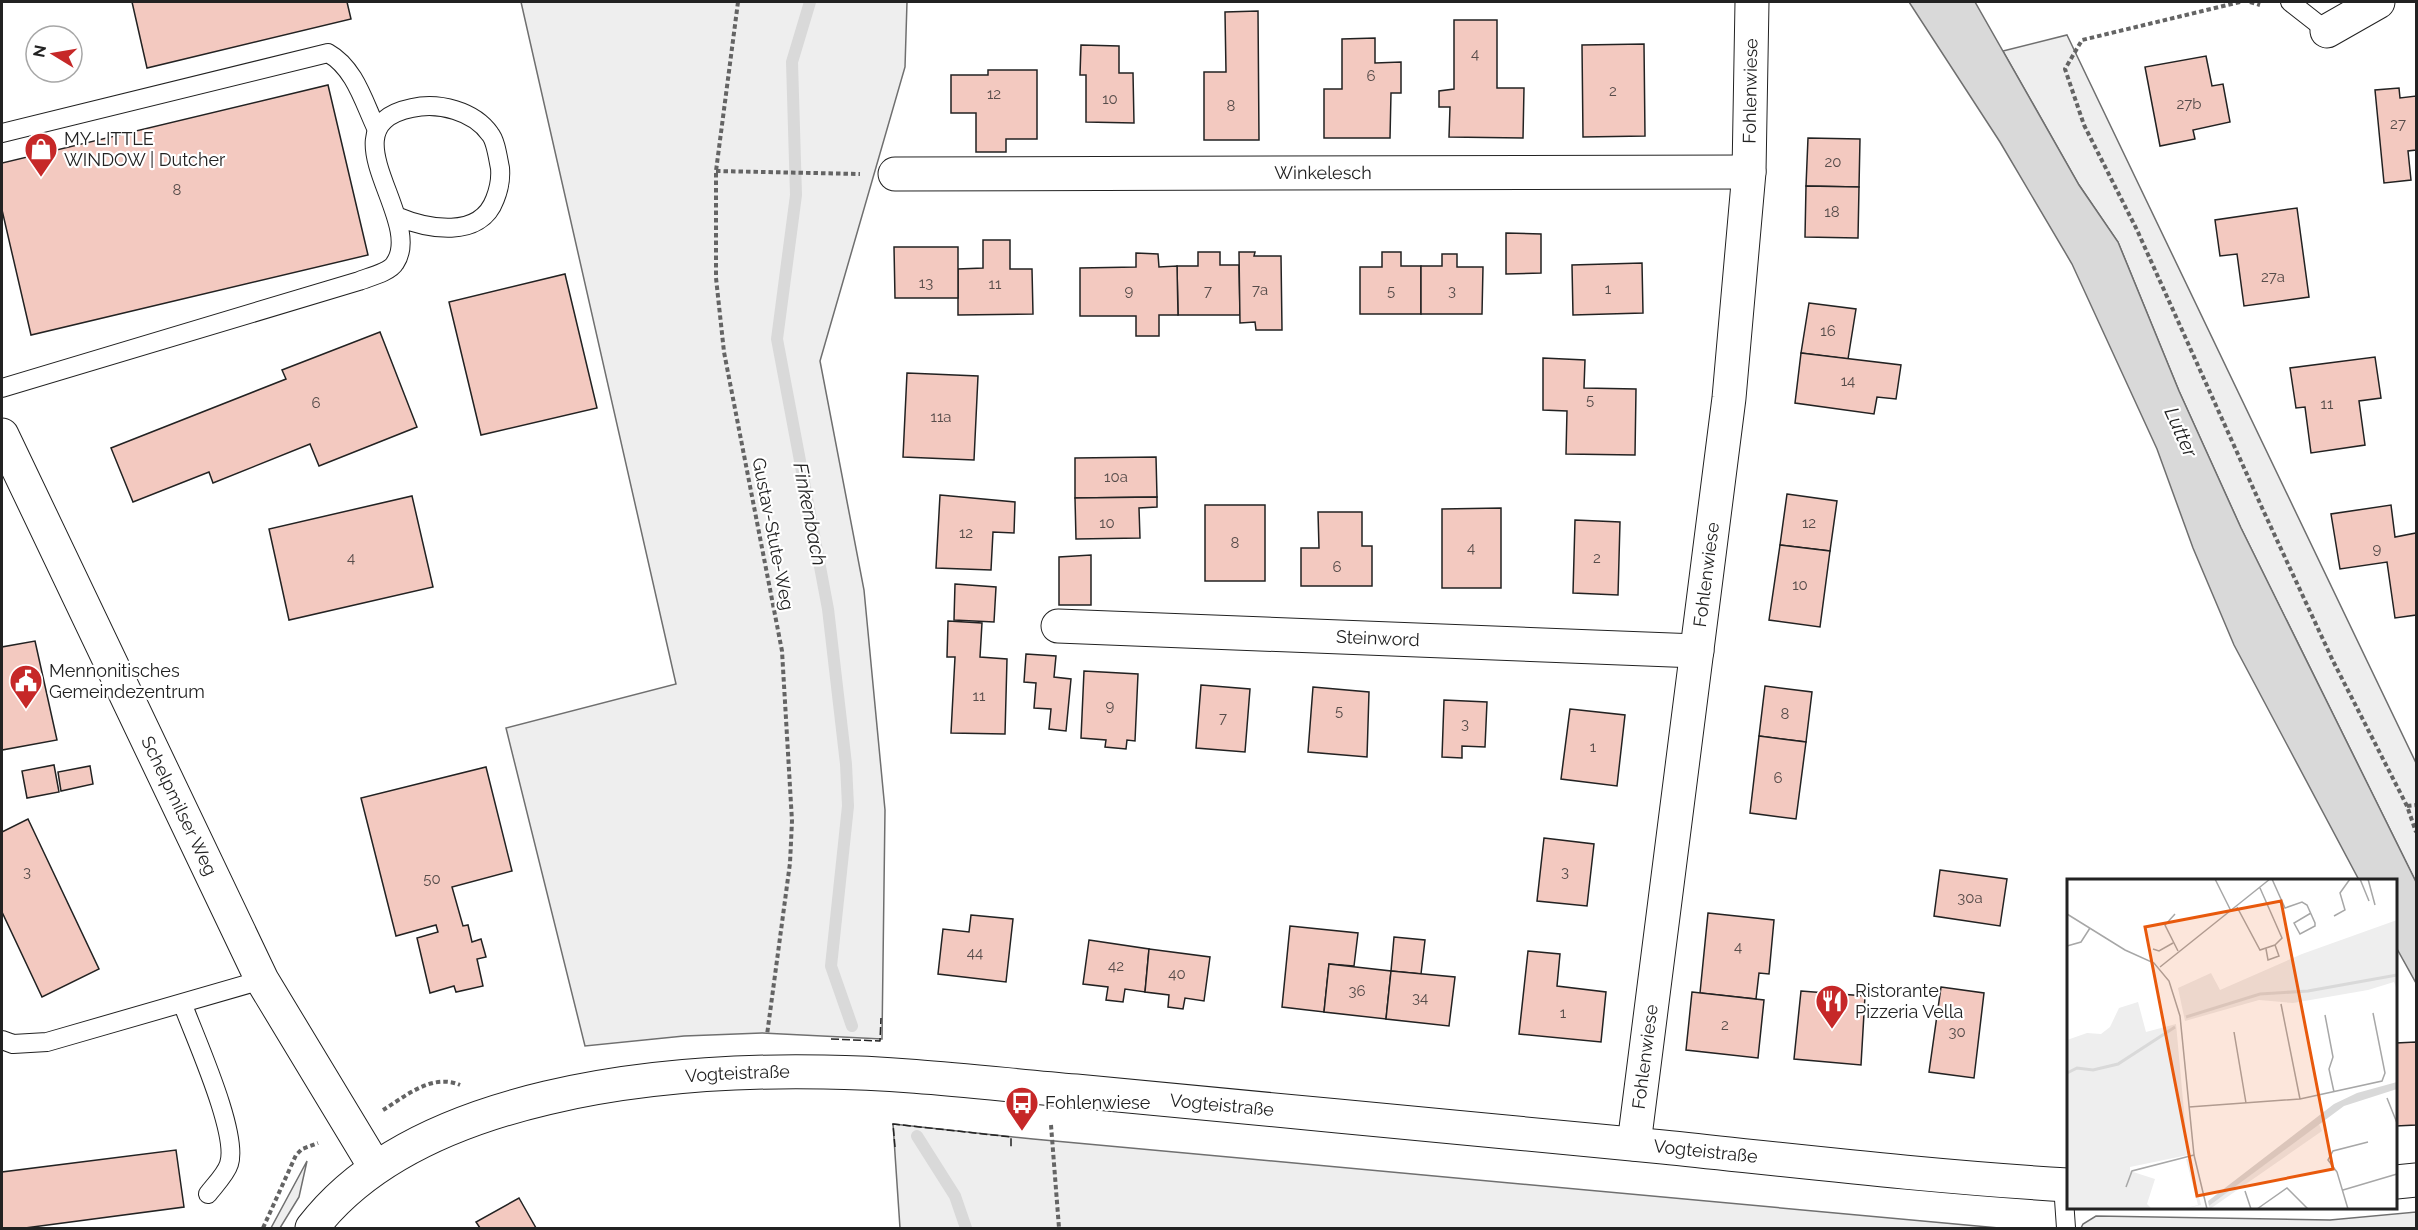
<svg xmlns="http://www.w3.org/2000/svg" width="2418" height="1230" viewBox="0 0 2418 1230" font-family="Raleway,sans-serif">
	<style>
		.green { fill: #eee; stroke: #6f6f6f; stroke-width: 1.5 }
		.water { fill: #d9d9d9; stroke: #6f6f6f; stroke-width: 1.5 }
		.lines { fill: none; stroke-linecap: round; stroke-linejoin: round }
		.stream { stroke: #d9d9d9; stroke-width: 12 }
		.building { fill: #f3c9c0; stroke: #222; stroke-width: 1.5 }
		.service-casing { stroke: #222; stroke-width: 20 }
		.minor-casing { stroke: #222; stroke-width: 35 }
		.tertiary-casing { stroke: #222; stroke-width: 35 }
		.path { stroke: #646464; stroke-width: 4; stroke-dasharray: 4.5 3; stroke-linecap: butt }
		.service { stroke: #fff; stroke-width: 18 }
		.minor { stroke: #fff; stroke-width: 33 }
		.tertiary { stroke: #fff; stroke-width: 33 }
		.fence { stroke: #222; stroke-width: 1.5; stroke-dasharray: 8 3; stroke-linecap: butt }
		.labels { text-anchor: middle; stroke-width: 4.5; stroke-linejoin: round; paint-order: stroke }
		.number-label { font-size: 15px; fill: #564c4a }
		.street-label { font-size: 18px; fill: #222; stroke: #fff }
		.poi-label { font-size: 18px; fill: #222; stroke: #fff; text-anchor: start }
		.water-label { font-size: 20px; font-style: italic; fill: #222; stroke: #fff }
		.inset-river { fill: none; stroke: #d9d9d9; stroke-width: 3 }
		.inset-road { fill: none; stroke: #a7a7a7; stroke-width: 1.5 }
		.view { fill: #e8590c; fill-opacity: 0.15; stroke: #e8590c; stroke-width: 3 }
		.inset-edge { fill: none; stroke: #222; stroke-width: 3 }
	</style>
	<rect width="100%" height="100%" fill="#fff"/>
	<g class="green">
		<polygon points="521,2 907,2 905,67 820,361 864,590 885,810 882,1039 762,1033 684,1036 585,1046 506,728 676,684"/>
		<polygon points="2067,35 2416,763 2416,882 2241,528 2179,391 2118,242 2079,185 2003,51"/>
		<polygon points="893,1124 1033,1139 1999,1228 900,1228"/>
		<polygon points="307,1161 299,1197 280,1228 271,1228"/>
		<polygon points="2416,1212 2416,1228 2081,1228 2083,1224 2096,1216 2330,1220"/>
	</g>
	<polygon class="water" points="1909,2 1975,2 2079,185 2118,242 2179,391 2241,528 2416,882 2416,983 2396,947 2396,880 2359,880 2234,645 2193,548 2157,449 2072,264 2000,142"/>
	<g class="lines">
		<g class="stream">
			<polyline points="810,2 792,62 796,195 777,339 828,609 846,764 848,806 831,966 852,1026"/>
			<polyline points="917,1136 955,1196 966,1228"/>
		</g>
	</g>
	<g class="building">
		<polygon points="132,2 347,2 351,19 147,68"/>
		<polygon points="1258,11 1259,140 1204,140 1204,72 1226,72 1225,12"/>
		<polygon points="1454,20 1497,20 1497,88 1524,88 1523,138 1449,137 1450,107 1439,107 1439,91 1454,89"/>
		<polygon points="1375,38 1375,63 1401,62 1401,93 1391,93 1390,138 1324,138 1324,89 1342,89 1342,39"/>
		<polygon points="1644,44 1645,136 1583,137 1582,45"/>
		<polygon points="1081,45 1119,46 1119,73 1133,73 1134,123 1086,122 1086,75 1080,75"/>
		<polygon points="2206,56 2212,86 2223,84 2230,122 2193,130 2195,139 2160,146 2145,67"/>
		<polygon points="988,70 1037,70 1037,139 1006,139 1006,152 976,152 976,113 951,113 951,75 988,75"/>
		<polygon points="328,85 368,255 31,335 2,210 2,163"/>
		<polygon points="2399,88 2400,98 2416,96 2416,150 2408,151 2411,180 2384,183 2375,90"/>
		<polygon points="1808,138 1860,139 1859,187 1806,186"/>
		<polygon points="1806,186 1859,187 1858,238 1805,237"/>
		<polygon points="2297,208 2309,297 2244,306 2237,254 2220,256 2215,220"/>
		<polygon points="1506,233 1541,234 1541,273 1506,274"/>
		<polygon points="983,240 1010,240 1010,269 1032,269 1033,314 958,315 958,269 983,268"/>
		<polygon points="894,247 958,247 958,298 895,298"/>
		<polygon points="1198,252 1220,252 1220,265 1239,265 1240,315 1178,315 1177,266 1198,266"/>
		<polygon points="1239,252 1255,252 1254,256 1281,256 1282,330 1256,330 1255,322 1240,323"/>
		<polygon points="1382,252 1401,252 1401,266 1421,266 1421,314 1360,314 1360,267 1382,267"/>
		<polygon points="1136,253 1158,254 1159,267 1177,266 1178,315 1159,315 1159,336 1136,336 1136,316 1080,316 1080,268 1136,267"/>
		<polygon points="1442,254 1457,254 1457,267 1483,267 1482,314 1421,314 1421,266 1442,266"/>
		<polygon points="1642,263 1643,313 1573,315 1572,265"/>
		<polygon points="565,274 597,408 481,435 449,302"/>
		<polygon points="1809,303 1856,309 1848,359 1801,353"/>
		<polygon points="380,332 417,427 319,466 310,444 213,483 209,472 133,502 111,448 286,379 282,370"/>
		<polygon points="1801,353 1901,365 1896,399 1877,397 1874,414 1795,403"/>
		<polygon points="2375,357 2381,398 2359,401 2365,445 2311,453 2305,407 2296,408 2290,368"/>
		<polygon points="1543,358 1585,360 1584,388 1636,389 1635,455 1566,454 1567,411 1543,410"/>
		<polygon points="907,373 978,376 974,460 903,457"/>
		<polygon points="1156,457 1157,497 1075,498 1075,458"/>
		<polygon points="1787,494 1837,501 1830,551 1780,545"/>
		<polygon points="940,495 1015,502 1014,533 993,532 991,570 936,568"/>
		<polygon points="412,496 433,587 289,620 269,529"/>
		<polygon points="1157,497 1157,507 1139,508 1140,538 1076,539 1075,498"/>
		<rect x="1205" y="505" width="60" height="76"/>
		<polygon points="2391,505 2395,537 2416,533 2416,615 2395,618 2387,562 2340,569 2331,514"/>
		<polygon points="1501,508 1501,588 1442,588 1442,509"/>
		<polygon points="1318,512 1362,512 1362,546 1372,546 1372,586 1301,586 1301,548 1319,548"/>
		<polygon points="1575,520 1620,522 1618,595 1573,593"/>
		<polygon points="1780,545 1830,551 1820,627 1769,620"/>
		<polygon points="1091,555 1091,605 1059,605 1059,557"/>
		<polygon points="955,584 996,587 994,622 954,620"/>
		<polygon points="948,621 982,623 980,657 1007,659 1005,734 951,733 955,657 947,657"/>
		<polygon points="35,641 57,740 2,750 2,647"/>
		<polygon points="1026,654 1056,656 1054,677 1071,679 1066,731 1049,729 1051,709 1034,708 1036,683 1024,682"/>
		<polygon points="1084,671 1138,674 1135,741 1127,740 1126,749 1105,747 1106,740 1081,738"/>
		<polygon points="1201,685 1250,689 1245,752 1196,748"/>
		<polygon points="1765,686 1812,692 1806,742 1759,736"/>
		<polygon points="1313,687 1369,692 1367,757 1308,752"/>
		<polygon points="1444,700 1487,702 1485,747 1462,746 1462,758 1442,757"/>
		<polygon points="1570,709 1625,715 1617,786 1561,779"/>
		<polygon points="1759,736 1806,742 1796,819 1750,813"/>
		<polygon points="54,765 59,792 27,798 22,771"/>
		<polygon points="90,766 93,784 61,791 58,772"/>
		<polygon points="486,767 512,871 452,887 463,926 468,925 472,942 481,939 486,957 477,959 483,986 456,992 454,986 430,993 417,938 438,932 436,925 396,936 361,798"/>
		<polygon points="28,819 99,969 42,997 2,912 2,832"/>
		<polygon points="1544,838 1594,844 1587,906 1537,901"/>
		<polygon points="1940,870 2007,879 2000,926 1934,916"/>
		<polygon points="1708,913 1774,920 1769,974 1759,973 1756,999 1700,993"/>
		<polygon points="971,915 1013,919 1006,982 938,974 943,929 969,932"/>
		<polygon points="1290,926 1358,933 1354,966 1329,964 1324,1012 1282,1007"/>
		<polygon points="1394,937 1425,940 1421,974 1391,971"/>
		<polygon points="1089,940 1149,949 1145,992 1125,989 1123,1002 1106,1000 1108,987 1083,984"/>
		<polygon points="1149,949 1210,957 1204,1001 1185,998 1183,1009 1168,1007 1169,995 1145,992"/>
		<polygon points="1528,951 1560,954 1557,986 1606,992 1601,1042 1519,1034"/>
		<polygon points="1329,964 1391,971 1386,1019 1324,1012"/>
		<polygon points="1391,971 1455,977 1449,1026 1386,1019"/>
		<polygon points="1941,987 1984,993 1974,1078 1929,1072"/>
		<polygon points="1801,991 1865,996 1861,1065 1794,1059"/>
		<polygon points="1692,992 1764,1000 1758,1058 1686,1050"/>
		<polygon points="2416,1042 2416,1125 2396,1126 2396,1043"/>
		<polygon points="176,1150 184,1207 25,1228 2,1228 2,1172"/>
		<polygon points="519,1198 536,1228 480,1228 476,1222"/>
	</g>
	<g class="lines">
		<g class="service-casing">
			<g id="service">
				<polyline points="2290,2 2327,31"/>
				<path d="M2 133 328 53C355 68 364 103 377 130"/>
				<path d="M2 388 359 281C369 277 390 272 395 263 425 219 323 126 412 108 439 102 474 111 490 134 496 141 498 159 500 168 501 179 499 189 495 199 480 240 427 229 396 216"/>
				<path d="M183 1005C195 1038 239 1134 229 1164 226 1174 214 1186 208 1194"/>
				<polyline points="2,1040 13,1044 47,1042 262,980"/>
				<polyline points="2063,1185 2066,1228"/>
			</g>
		</g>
		<g class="minor-casing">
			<g id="minor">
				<polyline points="2327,31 2378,2"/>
				<path id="s1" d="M895 174 1749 172"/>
				<path id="s2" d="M2 435 262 980 375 1167"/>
				<path id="s3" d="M1058 626 1697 651"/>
				<path id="s4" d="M1634 1144 1729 398 1749 172 1752 2"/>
			</g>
		</g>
		<g class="tertiary-casing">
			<g id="tertiary">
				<polyline points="2396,1182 2416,1180"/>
				<path id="s5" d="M312 1228C416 1092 664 1069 824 1072 908 1073 993 1084 1076 1091 1164 1100 1251 1108 1338 1116 1446 1127 1555 1136 1663 1147 1798 1161 1933 1177 2068 1185"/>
			</g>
		</g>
		<g class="path">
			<polyline points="738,2 716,171 716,278 724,352 782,651 792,821 790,863 767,1035"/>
			<polyline points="2240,2 2082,40 2065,69 2084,125 2137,230 2263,510 2333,661 2407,806 2416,832"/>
			<polyline points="2250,2 2260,5"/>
			<polyline points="716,171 860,174"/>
			<polyline points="2407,806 2416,805"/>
			<path d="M383 1110C406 1096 432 1073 460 1085"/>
			<polyline points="1051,1125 1059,1228"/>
			<polyline points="263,1228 296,1155 302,1149 318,1143"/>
		</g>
		<use href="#service" class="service"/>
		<use href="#minor" class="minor"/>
		<use href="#tertiary" class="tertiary"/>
		<g class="fence">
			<polyline points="831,1039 880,1041 881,1018"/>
			<polyline points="895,1147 893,1124 1011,1137 1011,1147"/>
		</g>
	</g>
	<defs>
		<g id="shop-pin" transform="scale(1.725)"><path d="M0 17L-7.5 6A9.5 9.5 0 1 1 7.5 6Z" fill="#c62828" stroke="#fff"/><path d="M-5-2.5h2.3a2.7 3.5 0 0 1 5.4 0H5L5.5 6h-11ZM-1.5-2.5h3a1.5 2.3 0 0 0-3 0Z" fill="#fff"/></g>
		<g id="civic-pin" transform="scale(1.725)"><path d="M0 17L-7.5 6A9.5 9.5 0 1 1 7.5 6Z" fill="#c62828" stroke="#fff"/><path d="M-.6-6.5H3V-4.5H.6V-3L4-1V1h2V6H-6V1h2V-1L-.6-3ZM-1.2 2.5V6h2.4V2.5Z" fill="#fff"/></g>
		<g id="restaurant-pin" transform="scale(1.725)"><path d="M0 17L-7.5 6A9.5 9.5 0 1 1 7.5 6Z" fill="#c62828" stroke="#fff"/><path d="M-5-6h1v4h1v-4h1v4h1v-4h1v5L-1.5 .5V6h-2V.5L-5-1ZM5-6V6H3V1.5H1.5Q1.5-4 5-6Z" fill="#fff"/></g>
		<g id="bus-pin" transform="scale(1.725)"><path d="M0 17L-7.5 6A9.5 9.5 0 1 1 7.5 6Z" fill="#c62828" stroke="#fff"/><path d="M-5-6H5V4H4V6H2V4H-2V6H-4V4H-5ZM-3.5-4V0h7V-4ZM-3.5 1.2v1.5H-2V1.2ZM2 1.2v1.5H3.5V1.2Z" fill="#fff"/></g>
	</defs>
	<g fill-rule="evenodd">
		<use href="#shop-pin" x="41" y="149"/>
		<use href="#civic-pin" x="26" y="681"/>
		<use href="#restaurant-pin" x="1832" y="1001"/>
		<use href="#bus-pin" x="1022" y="1103"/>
	</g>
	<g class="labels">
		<g class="number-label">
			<text x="1475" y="59">4</text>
			<text x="1371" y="81">6</text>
			<text x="1613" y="96">2</text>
			<text x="994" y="99">12</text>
			<text x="1110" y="104">10</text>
			<text x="2189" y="109">27b</text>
			<text x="1231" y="111">8</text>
			<text x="2398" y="129">27</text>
			<text x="1833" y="167">20</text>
			<text x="177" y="195">8</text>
			<text x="1832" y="217">18</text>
			<text x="2273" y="282">27a</text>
			<text x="926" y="288">13</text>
			<text x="995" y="289">11</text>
			<text x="1608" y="294">1</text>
			<text x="1260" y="295">7a</text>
			<text x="1129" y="296">9</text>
			<text x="1208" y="296">7</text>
			<text x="1391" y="296">5</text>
			<text x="1452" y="296">3</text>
			<text x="1828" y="336">16</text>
			<text x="1848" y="386">14</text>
			<text x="1590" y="405">5</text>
			<text x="316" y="408">6</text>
			<text x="2327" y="409">11</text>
			<text x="941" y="422">11a</text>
			<text x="1116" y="482">10a</text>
			<text x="1107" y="528">10</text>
			<text x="1809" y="528">12</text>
			<text x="966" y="538">12</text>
			<text x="1235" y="548">8</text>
			<text x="1471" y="553">4</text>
			<text x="2377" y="554">9</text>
			<text x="351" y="563">4</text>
			<text x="1597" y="563">2</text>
			<text x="1337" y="572">6</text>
			<text x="1800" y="590">10</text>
			<text x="979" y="701">11</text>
			<text x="1110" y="711">9</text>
			<text x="1339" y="716">5</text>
			<text x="1785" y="719">8</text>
			<text x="1223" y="723">7</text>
			<text x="1465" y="729">3</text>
			<text x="1593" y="752">1</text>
			<text x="1778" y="783">6</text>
			<text x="27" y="877">3</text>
			<text x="1565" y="877">3</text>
			<text x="432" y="884">50</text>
			<text x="1970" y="903">30a</text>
			<text x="1738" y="952">4</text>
			<text x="975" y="958">44</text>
			<text x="1116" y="971">42</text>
			<text x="1177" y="979">40</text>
			<text x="1357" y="996">36</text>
			<text x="1420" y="1003">34</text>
			<text x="1563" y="1018">1</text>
			<text x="1725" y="1030">2</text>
			<text x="1957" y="1037">30</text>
		</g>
		<g class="street-label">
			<text dy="6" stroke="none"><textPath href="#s4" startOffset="1060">Fohlenwiese</textPath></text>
			<text dy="6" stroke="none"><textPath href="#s1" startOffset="428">Winkelesch</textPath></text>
			<text transform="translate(773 534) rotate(79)" y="6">Gustav-Stute-Weg</text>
			<text dy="6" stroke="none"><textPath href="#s4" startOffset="574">Fohlenwiese</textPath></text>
			<text dy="6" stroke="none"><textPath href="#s3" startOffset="320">Steinword</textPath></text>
			<text dy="6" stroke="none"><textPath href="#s2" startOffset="411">Schelpmilser Weg</textPath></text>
			<text dy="6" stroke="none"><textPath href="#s4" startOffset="88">Fohlenwiese</textPath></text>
			<text dy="6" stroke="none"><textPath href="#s5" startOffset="466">Vogteistraße</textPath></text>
			<text dy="6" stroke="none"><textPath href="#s5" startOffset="952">Vogteistraße</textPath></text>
			<text dy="6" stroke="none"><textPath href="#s5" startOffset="1438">Vogteistraße</textPath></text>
		</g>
		<g class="poi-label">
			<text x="64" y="145">MY LITTLE<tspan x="64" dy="21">WINDOW | Dutcher</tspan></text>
			<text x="49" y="677">Mennonitisches<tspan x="49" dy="21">Gemeindezentrum</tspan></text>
			<text x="1855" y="997">Ristorante<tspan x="1855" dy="21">Pizzeria Vella</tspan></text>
			<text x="1045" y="1109">Fohlenwiese</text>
		</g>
		<g class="water-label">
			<text transform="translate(2181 432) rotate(66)" y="7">Lutter</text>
			<text transform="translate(810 514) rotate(79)" y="7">Finkenbach</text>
		</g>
	</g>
	<g transform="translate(2067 879)">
		<rect width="330" height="330" fill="#fff"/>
		<path d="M330 41V111L327 103 301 111 226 124 192 121 118 142 111 109 144 94 153 111 235 75ZM71 123 79 153 109 145 121 276 63 288V292L88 300 80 325 85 330H0V161L20 154 34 155 43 148 52 129ZM252 245 255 252 143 330 142 327ZM123 279 134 326 116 330 131 326 119 280Z" fill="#eee"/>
		<path d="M330 203V210L277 227 142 327 141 322 267 225 290 214Z" fill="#d9d9d9"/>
		<path class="inset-river" d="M119 138 193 115 241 112 330 96M0 194 10 189 26 191 51 185 108 148"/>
		<path class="inset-road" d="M148 0 164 32M205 0 218 29 235 23 240 26 248 44V47L233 55 227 44 244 34M293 0 302 22M301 0 308 26M193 9 215 59 208 66M170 28 193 71 208 66 212 77 201 81 199 70M0 35 58 71 87 84 102 102 113 137 127 276 140 330M108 35 98 46 111 72M267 37 278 31 273 14 283 0M0 67 14 63 23 49M86 70 92 72 106 64M93 88 203 0M214 125 233 220M258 136 266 178 262 190 267 213M167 153 179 224M320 219 330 244M122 228 233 220 315 202 318 194 306 134M59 308 65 292 127 276M276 311 330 295M178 312 184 330M190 330 220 309 241 330M281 330 270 293 261 281 266 272 301 263"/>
		<path class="view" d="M214 22 266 290 130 317 78 48Z"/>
		<rect width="330" height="330" class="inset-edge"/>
	</g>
	<rect width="2418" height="1230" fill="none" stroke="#222222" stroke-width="6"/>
	<g transform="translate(54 54) rotate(281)"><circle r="28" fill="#ffffff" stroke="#a7a7a7" stroke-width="1.5"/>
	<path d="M0-4.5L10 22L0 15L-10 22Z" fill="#c62828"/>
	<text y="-9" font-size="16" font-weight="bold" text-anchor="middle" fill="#222222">N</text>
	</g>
</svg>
